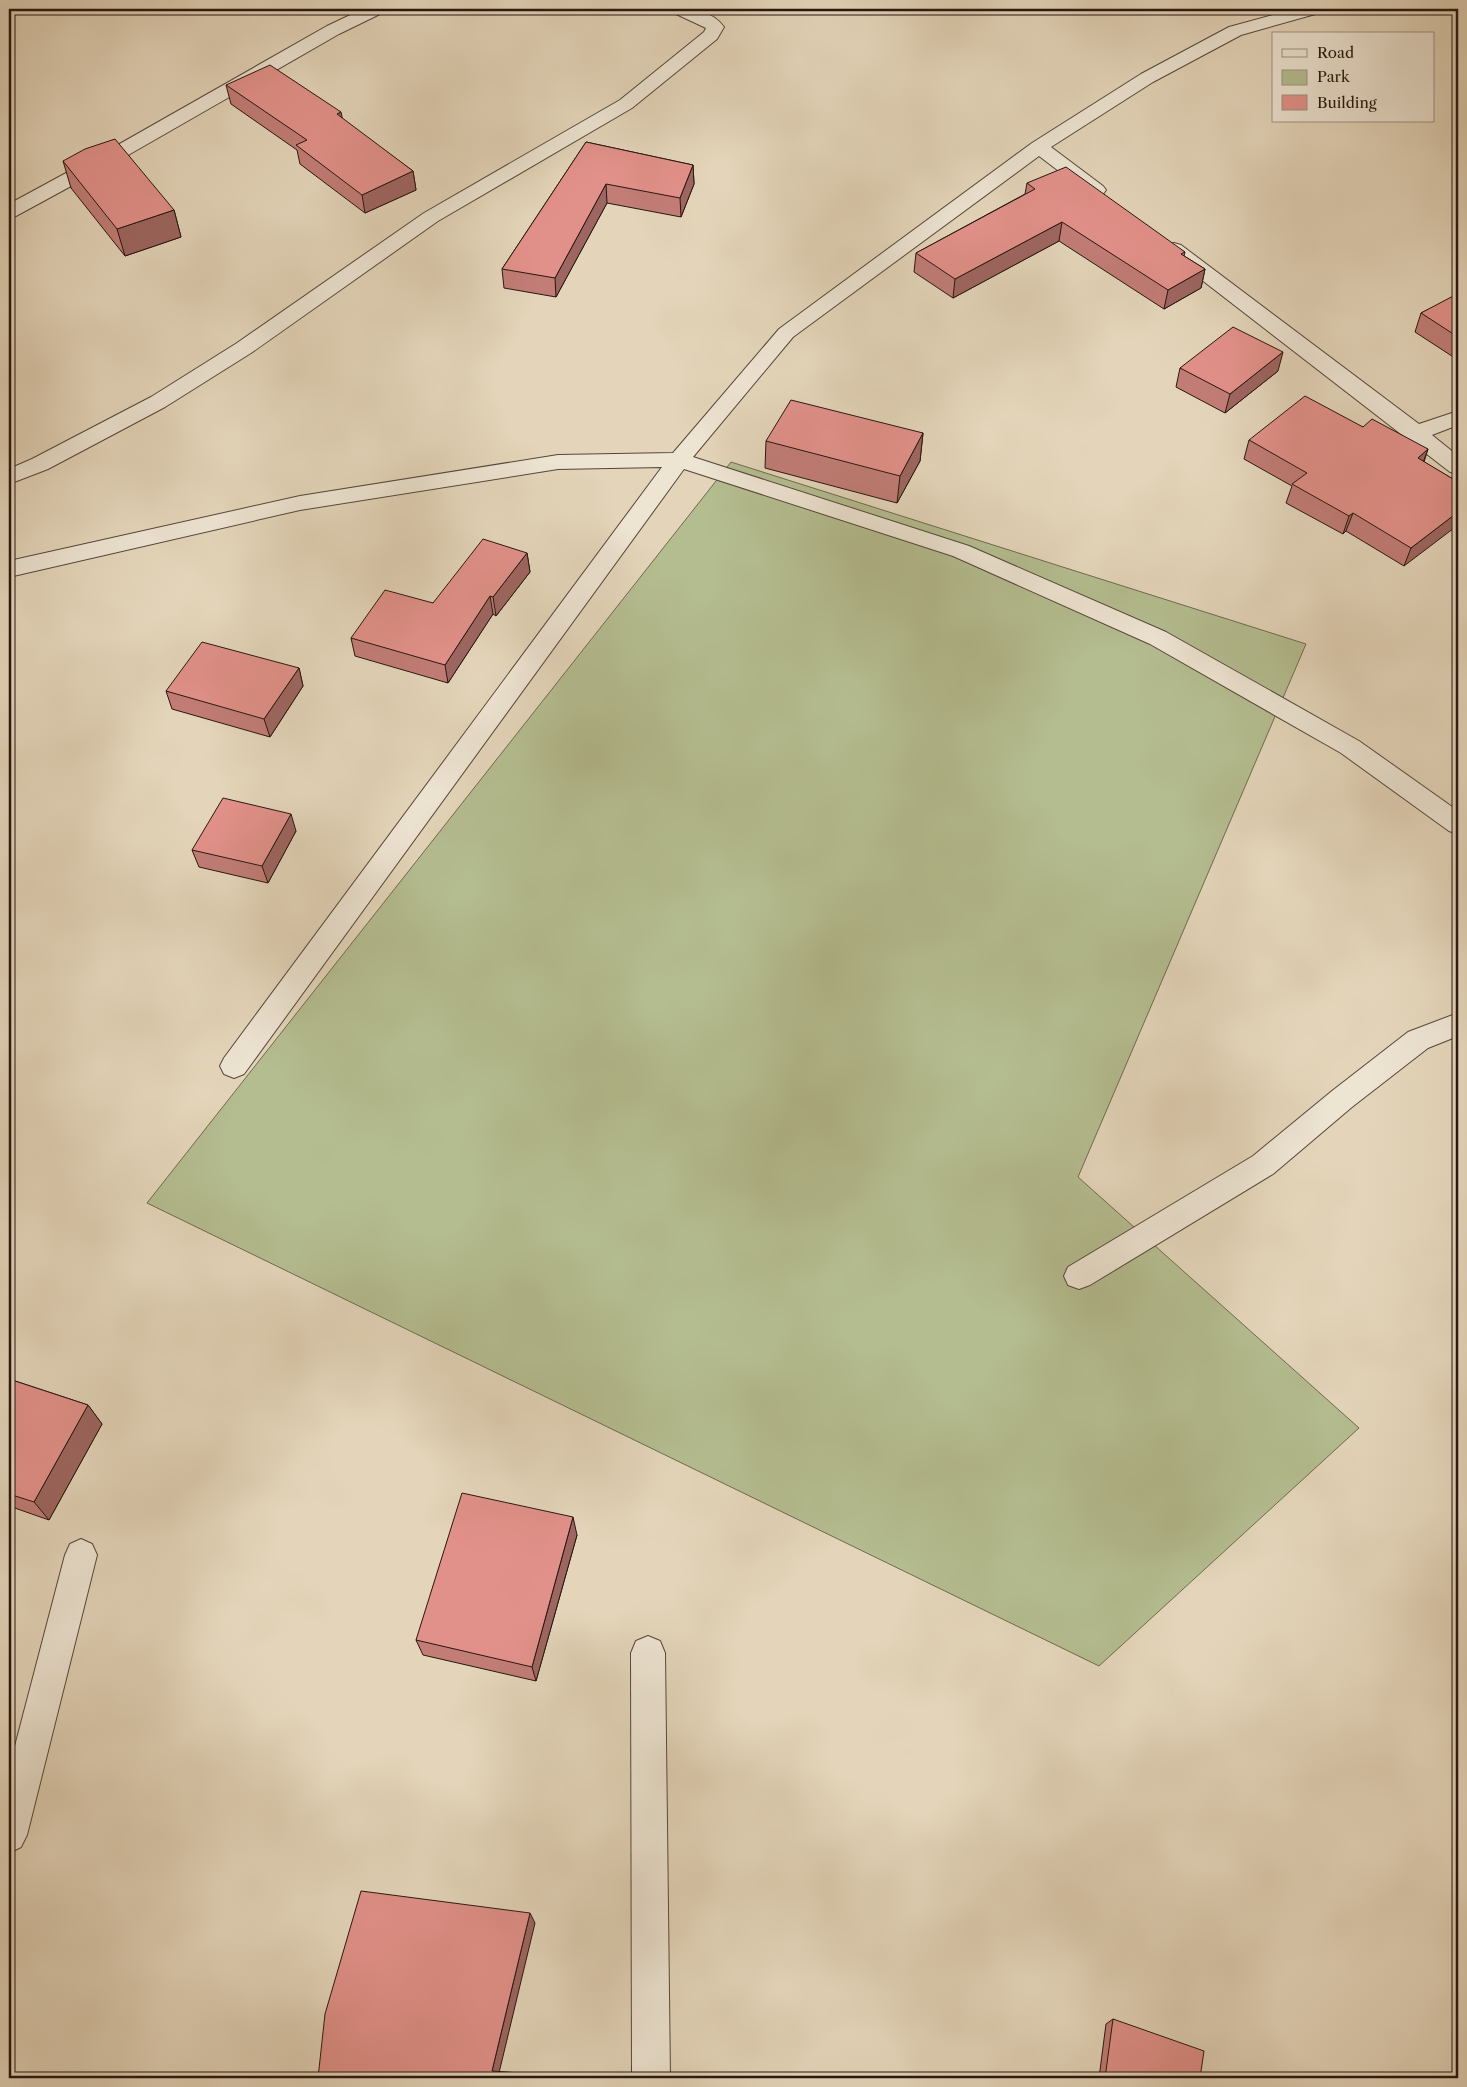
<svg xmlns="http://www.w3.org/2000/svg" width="1467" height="2087" viewBox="0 0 1467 2087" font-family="'Libre Caslon Text',serif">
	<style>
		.green { fill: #b4bd90; stroke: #6e6a50 }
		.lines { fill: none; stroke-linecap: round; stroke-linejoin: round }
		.minor-casing { stroke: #56463a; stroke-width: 2 }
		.minor { fill: #ede4d2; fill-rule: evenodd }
		.wall { fill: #c27d77; stroke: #271610 }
		.shaded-wall { fill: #9e6661; stroke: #271610 }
		.building { fill: #e2918a; stroke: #271610 }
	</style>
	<rect width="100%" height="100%" fill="#e4d5ba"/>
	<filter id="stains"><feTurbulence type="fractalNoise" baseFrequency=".004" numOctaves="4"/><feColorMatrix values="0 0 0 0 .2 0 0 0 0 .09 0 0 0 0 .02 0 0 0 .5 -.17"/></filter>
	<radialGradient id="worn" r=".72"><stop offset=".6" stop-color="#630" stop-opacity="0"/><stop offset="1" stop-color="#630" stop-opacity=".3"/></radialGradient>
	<polygon class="green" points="731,462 1306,644 1078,1177 1359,1428 1099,1666 147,1203"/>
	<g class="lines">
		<g class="minor-casing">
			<g id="minor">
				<polygon points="363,9 385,9 382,13 339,34 130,154 16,216 9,218 9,204 116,146 327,26"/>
				<path d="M672 9C690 9 712 10 724 27L717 39 632 108 438 221 251 353 165 407 48 469 9 484V469L32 459 151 397 237 343 424 213 620 100 704 32 706 28 674 13Z"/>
				<polygon points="1295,9 1322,9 1319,13 1241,35 1153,82 1051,147 1103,186 1106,190 1103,194 1096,196 1089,194 1039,156 793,337 693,457 969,546 1166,632 1359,741 1458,811 1458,834 1449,831 1341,753 1150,644 953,556 684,469 244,1074 234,1078 224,1074 220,1066 224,1058 662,467 558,469 300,510 9,577 9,561 300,496 558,455 673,453 779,329 1032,143 1141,74 1229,27"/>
				<polygon points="1174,243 1181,245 1419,424 1458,411 1458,425 1432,435 1458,456 1458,474 1450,472 1167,253 1164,249 1167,245"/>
				<polygon points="1458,1013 1458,1036 1428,1048 1352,1107 1273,1174 1090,1285 1079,1289 1068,1285 1064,1276 1068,1267 1253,1156 1332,1091 1408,1032"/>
				<polygon points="81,1539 92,1544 97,1555 27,1835 21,1847 9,1853 9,1769 65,1555 70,1544"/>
				<polygon points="648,1636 660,1641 665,1653 670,2078 632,2078 631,1653 636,1641"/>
			</g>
		</g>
		<use href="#minor" class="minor"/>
	</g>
	<g class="wall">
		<polygon points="226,85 342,119 413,171 416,190 365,213 300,164 297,150 231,104"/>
		<polygon points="586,142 693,165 694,184 681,217 607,203 556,297 504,288 502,269"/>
		<polygon points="63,161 174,210 181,237 125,256 71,188"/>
		<polygon points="1027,183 1185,252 1184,256 1205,269 1201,288 1164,309 1059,241 953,298 914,272 916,253 1025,194"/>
		<polygon points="1458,295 1458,360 1415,332 1421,313"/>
		<polygon points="1180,368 1278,371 1225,413 1176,387"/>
		<polygon points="1363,427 1428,449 1424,462 1458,482 1404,566 1346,531 1343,534 1286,503 1292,486 1244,459 1249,440"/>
		<polygon points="923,433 920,461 897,503 765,468 766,441"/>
		<polygon points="527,553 530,572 496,616 493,614 448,683 355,656 351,638 433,603"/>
		<polygon points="299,668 303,686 270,737 172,709 166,691"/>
		<polygon points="296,831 268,883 199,867 192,850"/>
		<polygon points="9,1379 88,1405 102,1424 49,1520 9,1506"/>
		<polygon points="577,1535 536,1681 423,1655 416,1640"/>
		<polygon points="1113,2019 1200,2078 1099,2078 1106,2024"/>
	</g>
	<g class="shaded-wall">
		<polygon points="341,112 345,131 337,114"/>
		<polygon points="693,165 694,184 681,217 680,198"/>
		<polygon points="413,171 416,190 365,213 362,195"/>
		<polygon points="606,184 607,203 556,297 555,278"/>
		<polygon points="174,210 181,237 125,256 117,229"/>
		<polygon points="1062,222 1059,241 953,298 955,279"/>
		<polygon points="1205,269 1201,288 1164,309 1168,290"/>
		<polygon points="1283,352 1278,371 1225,413 1230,394"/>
		<polygon points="923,433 920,461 897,503 900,476"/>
		<polygon points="1428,449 1421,468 1418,458"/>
		<polygon points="1458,512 1458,525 1404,566 1411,548"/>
		<polygon points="1353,513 1346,531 1343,534 1349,516"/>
		<polygon points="527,553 530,572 496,616 493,597"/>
		<polygon points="490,596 493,614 448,683 445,665"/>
		<polygon points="299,668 303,686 270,737 264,719"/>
		<polygon points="291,814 296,831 268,883 262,866"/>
		<polygon points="88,1405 102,1424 49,1520 34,1502"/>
		<polygon points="573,1517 577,1535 536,1681 532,1667"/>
		<polygon points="530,1913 535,1923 498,2077 492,2071"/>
	</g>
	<g class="building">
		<polygon points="270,65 341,112 337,114 413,171 362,195 296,145 307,140 226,85"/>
		<polygon points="115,139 174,210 117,229 63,161 85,149"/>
		<polygon points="586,142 693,165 680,198 606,184 555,278 502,269"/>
		<polygon points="1066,167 1185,252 1181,254 1205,269 1168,290 1062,222 955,279 916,253 1035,189 1027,183"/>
		<polygon points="1457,294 1458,295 1458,337 1421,313"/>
		<polygon points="1233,327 1283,352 1230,394 1180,368"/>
		<polygon points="1305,396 1363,427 1372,419 1428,449 1418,458 1458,482 1458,512 1411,548 1353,513 1349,516 1292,484 1307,473 1249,440"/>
		<polygon points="791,400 923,433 900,476 766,441"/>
		<polygon points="483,539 527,553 493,597 490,596 445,665 351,638 385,590 433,603"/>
		<polygon points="202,642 299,668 264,719 166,691"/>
		<polygon points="223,798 291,814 262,866 192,850"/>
		<polygon points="9,1379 88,1405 34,1502 9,1494"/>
		<polygon points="462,1493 573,1517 532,1667 416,1640"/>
		<polygon points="361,1891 530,1913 492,2071 550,2075 550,2078 318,2078 325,2014"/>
		<polygon points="1113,2019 1204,2051 1200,2078 1105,2078"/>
	</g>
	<rect width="1467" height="2087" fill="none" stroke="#e4d5ba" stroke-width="30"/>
	<rect x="10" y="10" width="1447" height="2067" fill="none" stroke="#271610" stroke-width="2.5"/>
	<rect x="15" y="15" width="1437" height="2057" fill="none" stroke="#271610"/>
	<rect x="1272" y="32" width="162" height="90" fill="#ede4d2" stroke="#9e9284"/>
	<rect x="1282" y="49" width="25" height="8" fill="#ede4d2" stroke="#9e9284"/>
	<text x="1317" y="58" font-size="15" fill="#271610">Road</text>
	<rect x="1282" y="70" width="25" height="15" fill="#b4bd90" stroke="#9e9284"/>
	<text x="1317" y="82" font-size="15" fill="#271610">Park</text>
	<rect x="1282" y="95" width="25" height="15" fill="#e2918a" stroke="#9e9284"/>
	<text x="1317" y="108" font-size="15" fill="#271610">Building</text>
	<rect width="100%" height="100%" filter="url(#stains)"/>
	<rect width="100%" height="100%" fill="url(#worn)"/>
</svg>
